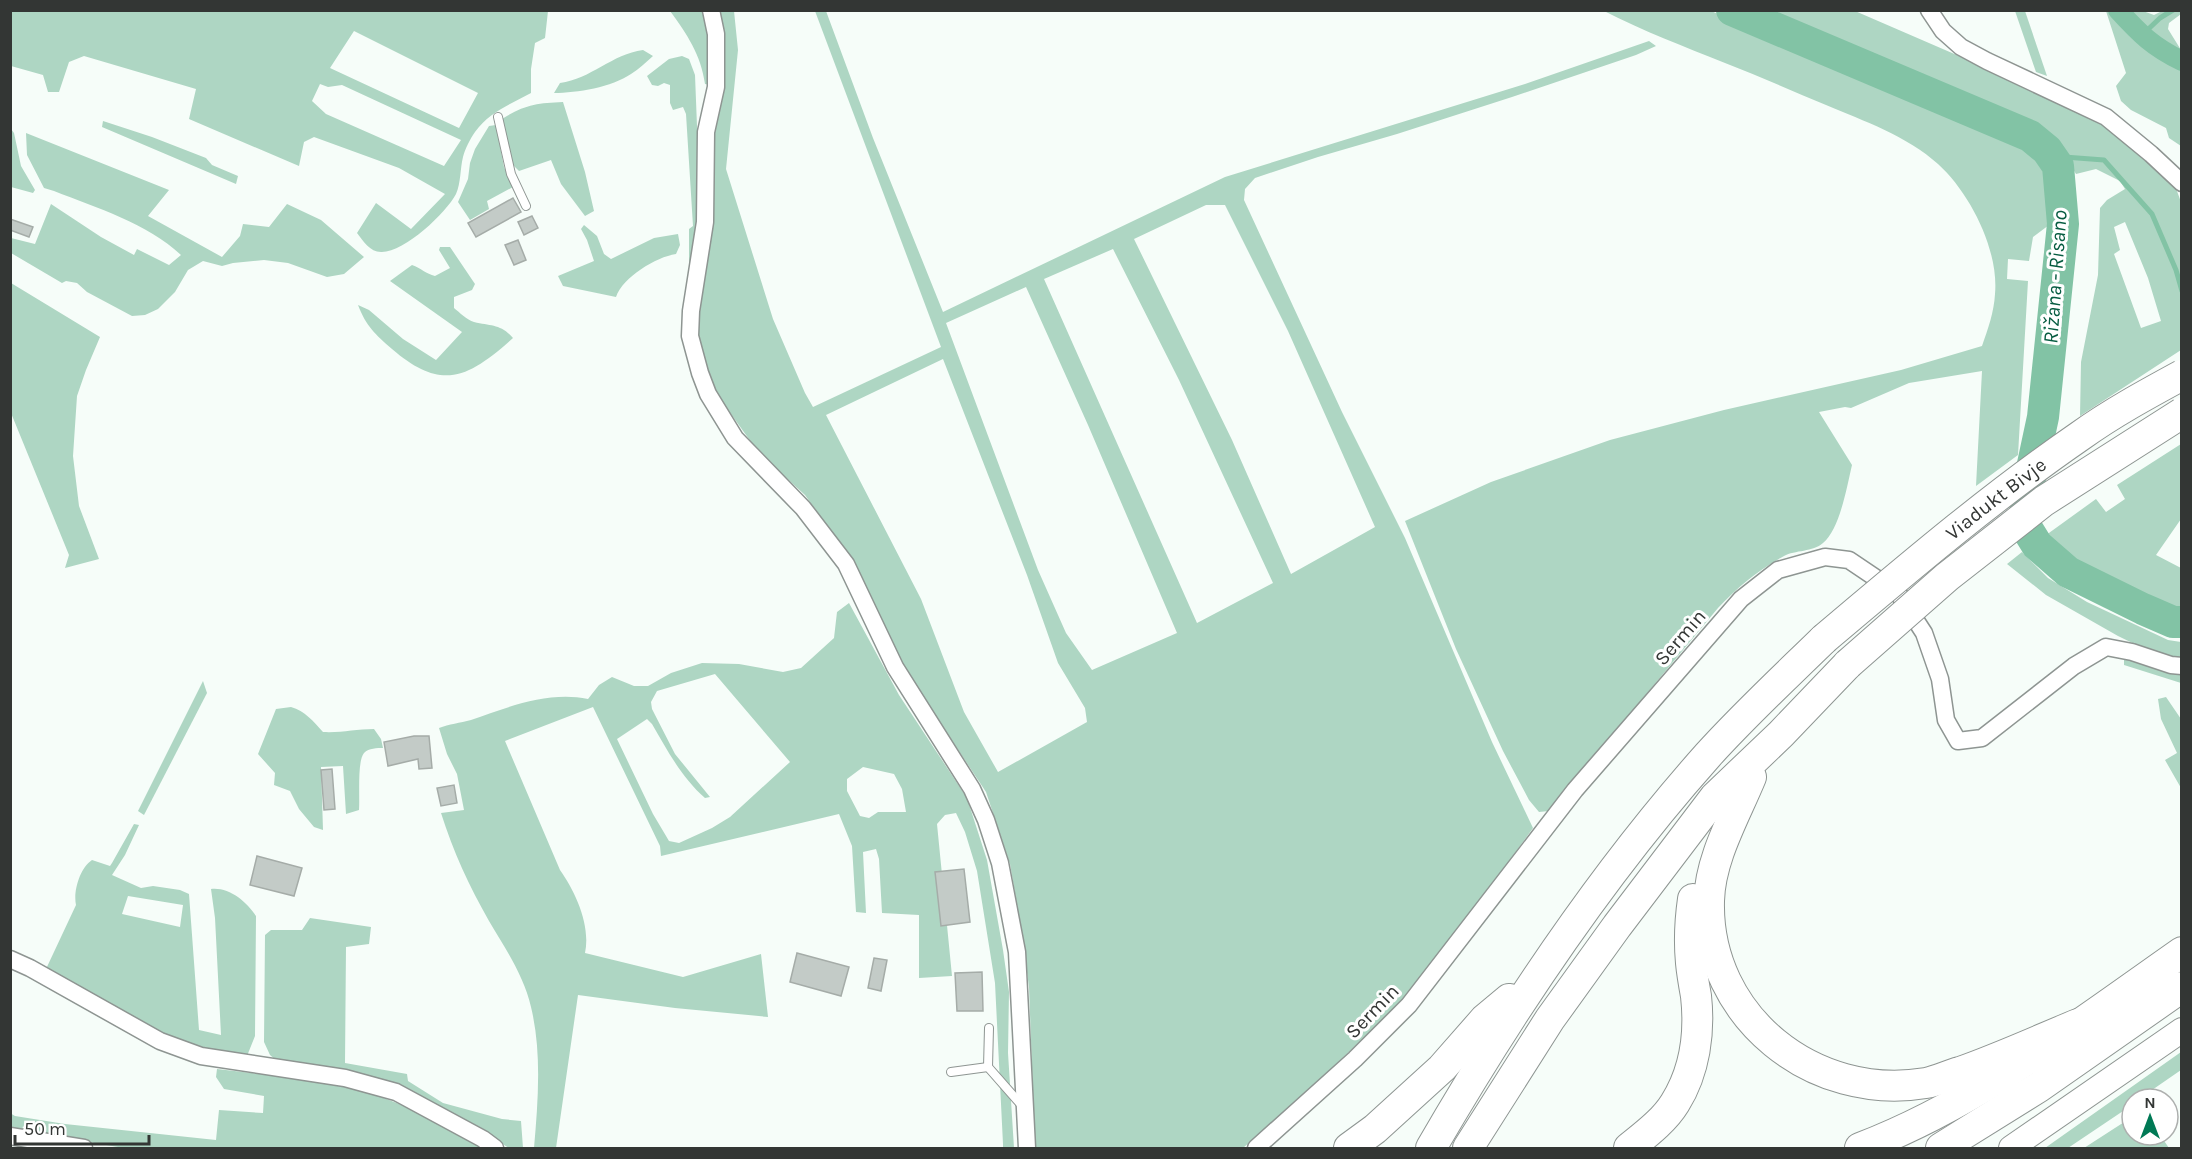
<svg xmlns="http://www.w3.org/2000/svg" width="2192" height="1159" viewBox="0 0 2192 1159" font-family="Karla,sans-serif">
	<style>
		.green { fill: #aed6c3; fill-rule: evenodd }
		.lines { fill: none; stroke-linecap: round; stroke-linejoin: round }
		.stream { stroke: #82c3a5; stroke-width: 5 }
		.canal { stroke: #82c3a5; stroke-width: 20 }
		.river { stroke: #82c3a5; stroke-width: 32 }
		.building { fill: #c3cbc7; stroke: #a5aca8; stroke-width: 1.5 }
		.lane-casing { stroke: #8e9592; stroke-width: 10 }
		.street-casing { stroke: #8e9592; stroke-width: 19 }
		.secondary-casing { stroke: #8e9592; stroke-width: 26 }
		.highway-casing { stroke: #8e9592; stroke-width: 32 }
		.lane { stroke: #fff; stroke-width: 8 }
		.street { stroke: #fff; stroke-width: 16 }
		.secondary { stroke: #fff; stroke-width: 24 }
		.highway { stroke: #fff; stroke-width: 30 }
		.highway-bridge-casing { stroke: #8e9592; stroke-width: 32; stroke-linecap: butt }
		.highway-bridge { stroke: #fff; stroke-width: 30 }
		.labels { text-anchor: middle; stroke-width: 6; stroke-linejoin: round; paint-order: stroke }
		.street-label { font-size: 20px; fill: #333634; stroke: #fff }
		.water-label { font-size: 21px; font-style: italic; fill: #065c41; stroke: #fff }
	</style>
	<rect width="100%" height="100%" fill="#f6fdf9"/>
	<g class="green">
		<path d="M11 10H548V11L545 38 535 43 531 69V93C511 104 489 112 475 132 470 139 465 149 463 157 460 169 461 183 456 194 446 213 404 253 381 252 370 252 363 241 357 233L376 203 411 229 445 194 399 168 314 137 304 142 299 166 189 119 196 89 84 56 69 62 59 92H48L43 75 11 66ZM354 31 478 93 459 128 330 68ZM320 84 328 87 342 85 461 140 444 166 326 114 312 101Z"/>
		<path d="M670 11H706L709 26 711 85 705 84C701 55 687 34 670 11Z"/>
		<path d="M717 11H734L738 50 726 169 773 319 805 393 813 407 941 347 815 11H826L873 138 943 312 1225 177 1525 84 1649 41 1656 46 1636 55 1512 97 1397 134 1318 157 1255 178 1245 189 1244 200 1342 412 1405 538 1492 742 1533 828 1448 946 1393 1010 1311 1088 1243 1148H1035L1029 987 1020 922 1010 864 986 792 900 662 839 543 805 495 759 453 718 396 702 361 698 328 713 113 721 88 724 47ZM1206 205H1225L1288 331 1375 527 1291 574 1232 440 1134 239ZM1113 249 1179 380 1273 583 1197 623 1044 279ZM1026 287 1088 425 1177 633 1092 670 1066 633 1038 570 946 323ZM943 359 1027 575 1058 663 1085 708 1087 722 998 772 964 712 921 599 826 415Z"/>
		<path d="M1604 11H1711L2027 144C2048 175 2052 187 2049 225L2033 237 2029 261 2008 259 2007 279 2028 281 2018 455 1976 486 1982 371 1909 383 1851 408 1845 407 1819 412 1852 465C1847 486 1840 529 1823 543 1813 552 1795 550 1784 556 1758 570 1738 587 1718 608L1549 811 1539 812 1529 800 1503 751 1456 649 1405 521 1491 482 1610 440 1724 410 1901 370 1982 346C1988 329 1994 312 1995 294 1999 250 1970 193 1938 164 1907 136 1864 121 1826 105 1792 91 1759 76 1725 63 1683 46 1645 32 1604 11Z"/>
		<path d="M1754 11H1855L2026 85 2062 102 2105 126 2174 183 2181 202V350L2080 416 2081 362 2098 275 2100 208 2107 200 2125 189 2120 181 2096 169 2076 174C2063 150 2045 134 2023 121ZM2125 222 2148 278 2161 321 2141 328 2114 254 2120 250 2114 227Z"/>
		<polygon points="2015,11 2025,11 2047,76 2036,72"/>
		<polygon points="2106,11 2143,11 2154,15 2162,11 2181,11 2181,14 2169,23 2168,29 2181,50 2181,146 2169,138 2166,128 2131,110 2121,101 2116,86 2126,73"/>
		<path d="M643 50 653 56C646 62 639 69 631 74 612 87 577 93 554 93L560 83C591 79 612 54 643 50Z"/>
		<polygon points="682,56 689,59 695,75 699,177 699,226 693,263 689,262 689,229 693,226 686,114 683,107 673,110 670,103 670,85 664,83 658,86 652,85 647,76 669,59"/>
		<path d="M563 102 585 172 594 211 585 216 561 184 551 160 519 171 511 163 502 119C524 105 537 103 563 102Z"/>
		<polygon points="103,121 152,137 206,158 212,165 238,176 236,184 102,127"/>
		<polygon points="496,125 504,167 513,187 487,201 489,209 470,220 458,202 468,179 470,163 475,149 489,126"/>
		<polygon points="11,129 14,133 21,166 35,190 33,193 11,187"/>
		<path d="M26 133 169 190 148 216 222 257 240 236 243 224 269 227 287 204 321 220 364 257 344 274 327 277 288 263 264 260 233 263 222 266 203 261 188 270 175 292 158 309 145 315 132 316 87 292 77 283 66 281 62 283 11 253V238L35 244 51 204 101 237 134 255 137 249 169 265 181 255C147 223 97 208 54 191L44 188 27 155Z"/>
		<path d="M584 225 597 236 604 254 611 259 654 238 678 234 680 245 676 254C656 257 623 277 616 297L563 286 558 276 594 261 587 240 581 229Z"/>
		<path d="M440 247H450L475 284 472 290 454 297V308C459 312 467 320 474 322 491 326 501 324 513 338 468 378 442 392 392 349 375 334 366 326 358 305L369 310 403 339 436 360 462 332 390 281 412 265C421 268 426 274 435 276L450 268 439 250Z"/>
		<polygon points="11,283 100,337 86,370 77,396 73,456 79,506 99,559 65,568 69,555 11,413"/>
		<polygon points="2181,444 2181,519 2156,555 2181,568 2181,608 2171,606 2105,581 2076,566 2042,538 2096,499 2106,512 2125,499 2117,485"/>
		<polygon points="2022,552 2048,578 2087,602 2168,640 2181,642 2181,660 2151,652 2118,636 2046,595 2007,564"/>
		<path d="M849 603 899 695 967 798 987 860 1003 950 1009 992 1008 1053 1014 1148H1003V1144L995 983 977 871 965 832 956 813 945 815 937 824 952 976 919 978V915L882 913 879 859 876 849 863 852 866 913 856 912 852 846 839 814 661 856 660 846 593 707 505 741 560 870C575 891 591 925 585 953L683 977 761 954 768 1017 675 1008 578 995 556 1148H534C538 1102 542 1052 531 1007 524 976 505 948 489 921 469 886 453 851 441 813L464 810 457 774 447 754 439 728C449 724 460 723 471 720 508 707 548 691 588 699L599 685 612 677 634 686H648L671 673 702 663 739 664 783 672 801 668 834 638 837 612ZM715 674 790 762 730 817 712 828 679 843 669 841 653 814 617 739 647 719 652 724C667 750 682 778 705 798L710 797 675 754 652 709 651 702 657 691ZM863 767 894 774 902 789 906 812H878L869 818 860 816 847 791V779Z"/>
		<polygon points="2124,654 2181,672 2181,683 2124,665"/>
		<polygon points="203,681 207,693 144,815 138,811"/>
		<polygon points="2166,697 2181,719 2181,788 2165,760 2177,753 2161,719 2158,699"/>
		<path d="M291 707C305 711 313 721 323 732 341 733 356 729 374 729L381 739 383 748C377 748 369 748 364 753 357 761 360 797 359 810L346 814 343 766 321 767 323 830 314 827 299 809 290 791 274 785 275 773 258 754 276 709Z"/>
		<path d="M134 824 139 825 125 855 112 875 141 888 153 886 180 890 189 894 199 1030 221 1035 215 918 211 889C229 887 246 901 256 916L255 1036 247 1056C173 1052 109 1004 46 969L76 905C73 891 80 868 92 860L110 866 112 863ZM128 896 183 905 180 927 122 914Z"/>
		<polygon points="310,918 371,927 369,944 346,947 345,1063 407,1074 408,1081 443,1103 502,1119 521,1121 523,1148 509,1148 486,1134 407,1091 277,1061 270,1055 264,1042 265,935 271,930 302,930"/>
		<polygon points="2181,1052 2181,1070 2139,1099 2132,1099 2132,1105 2068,1148 2045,1148"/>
		<path d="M217 1069C267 1075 319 1079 368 1093 410 1105 446 1128 484 1148H124L11 1129 10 1113 15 1116 65 1124 216 1140 219 1110 263 1113 264 1096 224 1089 216 1077Z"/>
		<polygon points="2132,1117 2132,1135 2160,1135 2169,1148 2084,1148"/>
	</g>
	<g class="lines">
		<g class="stream">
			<polyline points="2141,36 2160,18 2173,10"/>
			<polyline points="2051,156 2104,160 2152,214 2176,270 2182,291"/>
		</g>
		<path class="canal" d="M2118 10C2140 34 2153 47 2182 61"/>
		<polyline class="river" points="1732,10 2030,136 2047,150 2058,166 2063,224 2043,417 2027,492 2024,524 2037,545 2068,572 2143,609 2173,622 2182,622"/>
	</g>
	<g class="building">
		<polygon points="513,198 521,212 476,237 468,223"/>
		<polygon points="532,216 538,228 524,235 518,222"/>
		<polygon points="10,219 33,227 29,237 10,230"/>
		<polygon points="518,240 526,260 514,265 505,245"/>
		<polygon points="414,736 429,736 432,768 419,769 418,759 388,766 384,742"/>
		<polygon points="332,769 335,809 324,810 321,770"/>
		<polygon points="454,785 457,803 441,806 437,788"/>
		<polygon points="257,856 302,868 294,896 250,885"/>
		<polygon points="964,869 970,922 941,926 935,872"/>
		<polygon points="797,953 849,967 841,996 790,982"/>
		<polygon points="874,958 887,960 881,991 868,988"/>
		<polygon points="982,972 983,1011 957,1011 955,973"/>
	</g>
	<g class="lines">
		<g class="lane-casing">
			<g id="lane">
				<polyline points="498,117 511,174 526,206"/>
				<polyline points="989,1028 988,1067 1024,1108"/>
				<polyline points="951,1072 988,1067"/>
			</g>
		</g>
		<g class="street-casing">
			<g id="street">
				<polyline points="711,10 716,34 716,87 706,132 705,222 691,311 690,336 700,373 708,394 735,438 803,508 846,564 895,667 972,789 986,820 1000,863 1017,952 1027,1148"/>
				<polyline points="1929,10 1943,31 1961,47 1987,61 2106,117 2151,154 2182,183"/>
				<polyline points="10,959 30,968 160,1041 201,1056 345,1078 396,1092 483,1139 495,1148"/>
				<polyline points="10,1136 84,1148"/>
				<polyline points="1256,1148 1355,1059 1409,1005 1575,790 1741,599 1778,570 1825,557 1849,560 1898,593 1924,633 1940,679 1946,720 1958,741 1982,738 2074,666 2106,647 2132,652 2171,665 2182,666"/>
			</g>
		</g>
		<g class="secondary-casing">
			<polyline id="secondary" points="2011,1148 2182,1030"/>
		</g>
		<g class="highway-casing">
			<g id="highway">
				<path d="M1751 777C1735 816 1710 858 1709 901 1706 1017 1814 1102 1926 1083 1937 1081 1949 1075 1960 1072 2000 1058 2039 1040 2078 1024"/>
				<polyline points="1349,1148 1375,1129 1442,1068 1485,1019 1509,999"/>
				<path d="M1431 1148C1511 1010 1601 875 1708 755 1744 715 1785 677 1824 639"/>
				<polyline points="1468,1148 1550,1019 1617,926 1715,797 1781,734 1848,664"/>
				<path d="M1629 1148C1645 1135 1664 1121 1675 1103 1695 1071 1700 1032 1696 996 1694 985 1692 974 1691 963 1689 942 1690 920 1693 899"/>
				<path d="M1860 1148C1978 1103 2079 1024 2182 952"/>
				<polyline points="1941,1148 2039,1087 2182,987"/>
			</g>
		</g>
		<use href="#lane" class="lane"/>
		<use href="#street" class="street"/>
		<use href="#secondary" class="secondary"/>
		<use href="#highway" class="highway"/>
		<g class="highway-bridge-casing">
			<g id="highway-bridge">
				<path id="s1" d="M1824 639C1907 569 1990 498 2080 436 2112 413 2147 394 2182 375"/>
				<polyline points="1848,664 1947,577 2044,501 2182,413"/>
			</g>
		</g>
		<use href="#highway-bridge" class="highway-bridge"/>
	</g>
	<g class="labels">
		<g class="street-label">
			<text dy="7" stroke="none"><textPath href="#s1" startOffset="222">Viadukt Bivje</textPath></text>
			<text transform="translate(1680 637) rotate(-49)" y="7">Sermin</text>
			<text transform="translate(1372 1011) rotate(-46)" y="7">Sermin</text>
		</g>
		<g class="water-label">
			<text transform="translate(2055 277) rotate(-86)" y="7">Rižana - Risano</text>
		</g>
	</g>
	<rect width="2192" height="1159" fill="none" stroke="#333634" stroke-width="24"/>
	<g transform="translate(2150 1117)"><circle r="28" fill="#ffffff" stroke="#adafae" stroke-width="1.5"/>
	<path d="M0-4.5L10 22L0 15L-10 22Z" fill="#007955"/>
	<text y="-9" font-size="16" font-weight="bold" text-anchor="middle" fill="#333634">N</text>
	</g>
	<path d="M15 1135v9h134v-9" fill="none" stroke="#333634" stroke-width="3"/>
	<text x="24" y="1135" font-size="18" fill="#333634" stroke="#ffffff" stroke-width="4.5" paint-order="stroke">50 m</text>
</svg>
